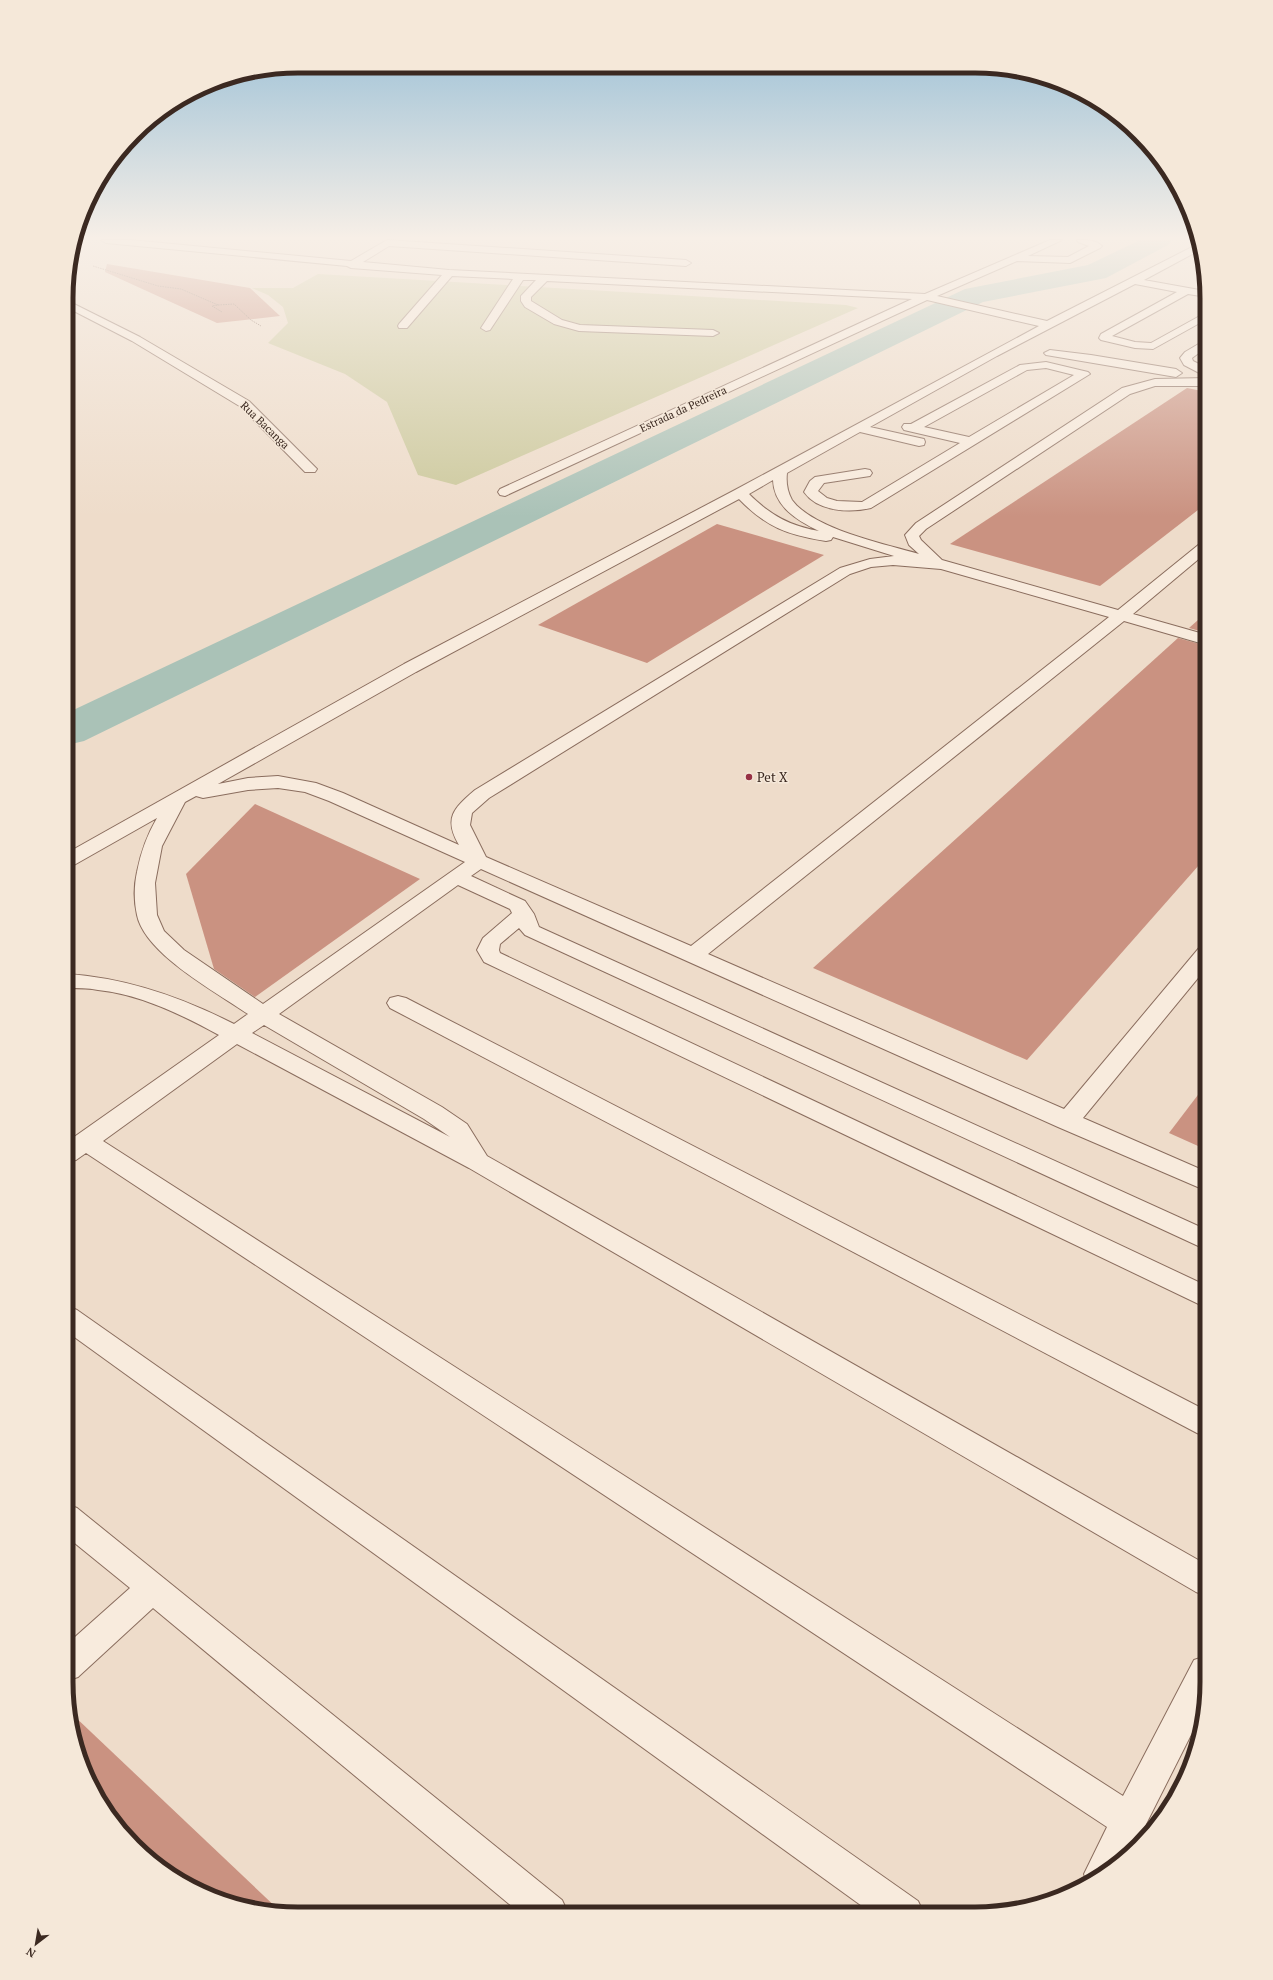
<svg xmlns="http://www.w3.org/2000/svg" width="1273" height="1980" viewBox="0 0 1273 1980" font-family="'PT Serif',serif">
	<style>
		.green { fill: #ccc99d }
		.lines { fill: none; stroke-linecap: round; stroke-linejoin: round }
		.river { fill: #aac2b7; fill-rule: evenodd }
		.building { fill: #ca9281 }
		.minor-casing { stroke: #8a6d5e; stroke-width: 2 }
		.path { stroke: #8a6d5e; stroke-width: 1; stroke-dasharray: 1.5 1; stroke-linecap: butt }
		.minor { fill: #f8ebdd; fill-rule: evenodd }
		.poi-dot { fill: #973044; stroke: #f5e8d9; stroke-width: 1.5 }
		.labels { text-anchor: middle; stroke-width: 3; stroke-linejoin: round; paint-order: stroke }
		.far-street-label { font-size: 11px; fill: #3b2921; stroke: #f5e8d9 }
		.poi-label { font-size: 13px; fill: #3b2921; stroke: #f5e8d9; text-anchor: start }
		.rim { fill: none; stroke: #3b2921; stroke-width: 5 }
	</style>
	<rect width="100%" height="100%" fill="#eedcca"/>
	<polygon class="green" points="318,274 846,305 858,308 456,485 418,475 387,402 345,374 268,343 288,323 283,307 268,295 252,288 293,288"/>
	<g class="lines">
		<polygon class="river" points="1140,240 1172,240 1168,245 1106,278 983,302 84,741 67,745 67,713 965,289 1088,265"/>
	</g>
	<g class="building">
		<polygon points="107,264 250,288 280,316 217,323 105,272"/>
		<polygon points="1187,388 1207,392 1207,503 1100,586 950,544"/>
		<polygon points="717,524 824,555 647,663 538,625"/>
		<polygon points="1207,612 1207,633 1189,628"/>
		<polygon points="1178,638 1207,646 1207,856 1027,1060 813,968"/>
		<polygon points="255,804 420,879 255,997 214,969 186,874"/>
		<polygon points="1207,1083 1207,1150 1169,1133"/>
		<polygon points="72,1714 281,1912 268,1912 210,1896 157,1866 114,1823 84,1771"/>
	</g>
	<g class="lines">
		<g class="minor-casing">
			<g id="minor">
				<path d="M101 240H131L351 261 387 240 686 260 691 263 686 266 389 246 363 262 449 270 925 294 1050 240H1062L1028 256 1068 257 1089 246 1078 242 1077 240C1085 240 1095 239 1102 246L1100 248 1070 263 1017 261 937 296 1047 321 1196 245 1198 251 1144 280 1205 291 1207 297 1188 294 1112 336 1135 342 1151 343 1207 312V319L1153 349 1135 348 1101 340 1099 338 1101 334 1177 292 1135 284 997 356 870 427 924 439 925 442 924 445 919 446 860 432 787 473C786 482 787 491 792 500 813 529 885 544 919 554L909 545 905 535 916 523 1122 388 1155 379 1207 378V386H1155L1130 394 926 529 919 536 921 540 942 560 1118 610 1202 542 1207 541V552L1133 614 1207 635V645L1124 621 708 954 1064 1109 1199 948 1207 947V967L1083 1118 1207 1172V1191L1058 1127 481 869 471 876 525 901 534 914 539 927 1207 1230V1250L525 935 519 928 500 944 499 950 500 953 1207 1286V1308L484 962 477 950 483 938 512 913 510 909 458 885 279 1014 442 1107 467 1124 487 1156 1207 1565V1596L1196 1592 469 1168 237 1044 103 1141 1123 1796 1194 1660 1206 1656V1697L1204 1709 1136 1844 1116 1866 1087 1883 1084 1874 1107 1827 86 1153 76 1160 67 1162V1142L219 1035C182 1015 140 994 98 990 88 988 77 988 67 988V974C127 978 181 997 234 1024L248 1014C216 992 145 954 137 915 134 902 134 885 137 872 141 852 146 837 157 818L74 865 67 867V853L404 664 735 490 1039 326 927 300 505 496 500 495 498 492 500 489 912 299 547 281 531 297V301L562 320 580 325 713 330 719 333 713 336 579 331 554 324 525 307 521 301V296L536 280H523L490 330 486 331 481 328 513 279 452 276 407 328H399L398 326 399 324 442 275 351 268 347 266 106 243ZM773 480C774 507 798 521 819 531 790 526 770 515 749 494ZM739 499C766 527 788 535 826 541L831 540 833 537 894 556 870 559 840 568 475 790C454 808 443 818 459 845L343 793 316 783 278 776 248 778 218 784 416 672ZM893 565 941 569 1109 617 691 946 486 857 470 825 472 813 489 798 850 574 871 567ZM278 788 305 792 329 801 465 862 263 1004 184 950 164 931 157 915 155 883 162 846 185 802 196 796 203 798 248 790ZM264 1025 424 1119 450 1137 252 1033Z"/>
				<polygon points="73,253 77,256 73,273 68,276 68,268"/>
				<polygon points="68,301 140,337 249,401 317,469 315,472 305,472 241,407 132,341 68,308"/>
				<polygon points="1207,339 1207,347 1192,358 1193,361 1207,368 1207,377 1184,365 1180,358 1185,352"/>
				<polygon points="1050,350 1091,355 1176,369 1182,373 1176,377 1046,355 1044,353"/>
				<path d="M1046 362 1088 372 1090 374 871 508C850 513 818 512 804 492L810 481 815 477 865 469 870 470 872 473 870 476 824 483 818 491 827 498 837 501 862 502 960 443 904 430 902 427 904 424H911L1020 365ZM1046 368 1074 375 969 437 924 427 1027 370Z"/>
				<polygon points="398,996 406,998 1207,1411 1207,1437 1197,1433 390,1008 387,1003 390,998"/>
				<polygon points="67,1306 77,1310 918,1901 924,1914 873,1914 66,1331"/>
				<polygon points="66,1504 77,1508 562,1900 568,1913 520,1913 153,1608 78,1677 66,1681 66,1645 130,1588 66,1536"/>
			</g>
		</g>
		<g class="path">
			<polyline points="93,266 158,286 181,289 218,305 212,306 222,312"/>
			<polyline points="218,305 234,304 251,320 261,326"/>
		</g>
		<use href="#minor" class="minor"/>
	</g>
	<linearGradient id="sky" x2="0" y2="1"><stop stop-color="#8fbad4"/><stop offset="0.46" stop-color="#f7efe7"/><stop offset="1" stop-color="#f7efe7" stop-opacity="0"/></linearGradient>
	<rect width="1273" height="517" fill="url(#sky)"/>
	<circle class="poi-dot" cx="749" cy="777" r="4"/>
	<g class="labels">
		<g class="far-street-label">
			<text transform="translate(683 409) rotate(-25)" y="4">Estrada da Pedreira</text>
			<text transform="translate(265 425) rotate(44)" y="4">Rua Bacanga</text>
		</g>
		<g class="poi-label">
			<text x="757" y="782">Pet X</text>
		</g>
	</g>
	<path d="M0 0H1273V1980H0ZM298 73H975A225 225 0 0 1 1200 298V1682A225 225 0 0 1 975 1907H298A225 225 0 0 1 73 1682V298A225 225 0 0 1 298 73Z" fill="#f5e8d9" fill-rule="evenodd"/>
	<path class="rim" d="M298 73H975A225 225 0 0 1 1200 298V1682A225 225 0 0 1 975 1907H298A225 225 0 0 1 73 1682V298A225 225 0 0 1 298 73Z"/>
	<g transform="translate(36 1944) rotate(211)" stroke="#f5e8d9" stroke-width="3" paint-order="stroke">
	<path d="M0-3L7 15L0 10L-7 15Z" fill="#3b2921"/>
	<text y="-6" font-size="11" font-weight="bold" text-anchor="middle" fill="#3b2921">N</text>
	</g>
</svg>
